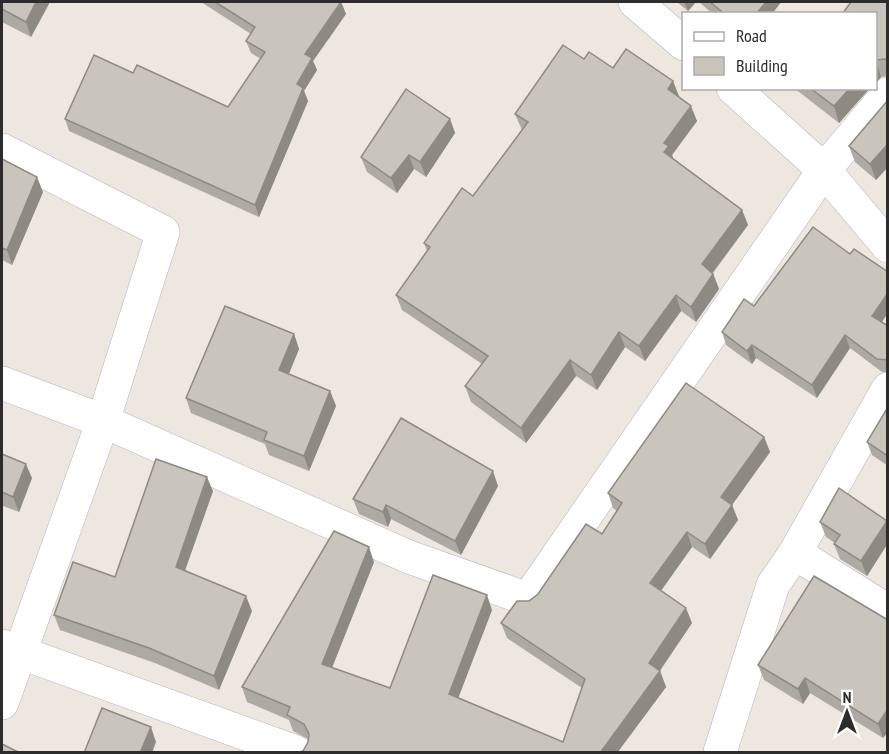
<svg xmlns="http://www.w3.org/2000/svg" width="889" height="754" viewBox="0 0 889 754" font-family="'PT Sans Narrow',sans-serif">
	<style>
		.lines { fill: none; stroke-linecap: round; stroke-linejoin: round }
		.minor-casing { stroke: #b2b6c0; stroke-width: 34 }
		.minor { stroke: #fff; stroke-width: 33 }
		.wall { fill: #ada9a3 }
		.shaded-wall { fill: #8d8a84 }
		.building { fill: #c9c5bd; stroke: #8d8a84; stroke-width: 1.5 }
	</style>
	<rect width="100%" height="100%" fill="#eee7df"/>
	<g class="lines">
		<g class="minor-casing">
			<g id="minor">
				<polyline points="635,2 684,44"/>
				<polyline points="733,88 824,170 888,246"/>
				<polyline points="2,150 163,232 103,421 2,703"/>
				<polyline points="2,383 103,421 409,557 528,599 824,170 888,94"/>
				<polyline points="795,553 888,389"/>
				<polyline points="2,646 296,752"/>
				<polyline points="720,752 773,585 795,553 888,611"/>
			</g>
		</g>
		<use href="#minor" class="minor"/>
	</g>
	<g class="wall">
		<polygon points="2,2 50,2 31,37 2,22"/>
		<polygon points="201,2 341,2 346,14 313,61 317,70 304,91 308,101 259,217 69,131 65,119 133,73 228,107 261,59 251,53 246,41 251,34"/>
		<polygon points="677,2 696,2 688,11"/>
		<polygon points="699,2 781,2 772,14 713,14"/>
		<polygon points="888,2 888,76 881,77 876,83 876,14"/>
		<polygon points="584,59 613,68 673,81 679,96 697,121 672,155 673,158 742,210 748,225 713,273 719,289 696,322 681,311 645,361 625,347 597,390 576,376 526,443 471,402 465,386 482,364 402,310 396,295 427,251 424,243 473,196 522,130 515,114"/>
		<polygon points="794,88 870,88 839,123"/>
		<polygon points="888,100 888,167 876,180 855,162 849,146"/>
		<polygon points="450,119 455,133 426,177 414,169 397,193 367,172 361,157"/>
		<polygon points="2,159 43,192 12,265 2,260"/>
		<polygon points="850,254 888,272 888,313 881,322 888,326 888,372 882,372 850,348 817,398 756,358 752,364 726,345 722,332 754,306"/>
		<polygon points="294,334 299,349 289,374 330,391 336,406 309,471 269,455 265,444 191,413 186,398"/>
		<polygon points="888,407 888,466 872,455 867,442"/>
		<polygon points="764,437 770,452 732,505 738,520 710,559 692,547 661,591 692,623 660,671 666,687 617,753 297,753 303,751 308,742 308,739 293,731 289,720 247,702 242,687 374,562 332,668 390,688 492,610 458,698 563,742 582,688 507,638 501,623 538,594 602,534 617,511 613,508 608,493"/>
		<polygon points="2,454 32,478 19,512 3,506 2,509"/>
		<polygon points="498,486 461,555 391,519 388,527 359,514 353,499"/>
		<polygon points="213,491 185,570 252,611 219,690 155,663 60,630 54,615 115,577"/>
		<polygon points="887,521 888,523 888,543 867,576 840,559 834,544 835,543 826,537 820,522"/>
		<polygon points="888,620 888,732 883,738 810,693 803,704 764,680 758,665"/>
	</g>
	<g class="shaded-wall">
		<polygon points="36,2 50,2 31,37 26,22"/>
		<polygon points="341,2 346,14 313,61 317,70 304,91 308,101 259,217 255,205 297,84 305,54"/>
		<polygon points="684,2 696,2 688,11"/>
		<polygon points="766,2 781,2 772,14 756,14"/>
		<polygon points="876,61 881,77 876,83"/>
		<polygon points="673,81 679,97 668,89"/>
		<polygon points="850,88 870,88 839,123 834,106"/>
		<polygon points="691,106 697,121 672,155 674,161 664,152 664,143"/>
		<polygon points="450,119 455,133 426,177 420,162"/>
		<polygon points="888,144 888,167 876,180 870,164"/>
		<polygon points="409,155 414,169 397,193 391,178"/>
		<polygon points="37,177 43,192 12,265 7,250"/>
		<polygon points="742,210 748,225 707,280 702,264"/>
		<polygon points="713,274 719,289 696,322 691,307"/>
		<polygon points="888,293 888,313 877,329 872,316"/>
		<polygon points="676,295 681,311 645,361 639,346"/>
		<polygon points="619,332 625,347 597,390 591,375"/>
		<polygon points="294,334 299,349 284,385 279,370"/>
		<polygon points="845,335 850,348 817,398 812,385"/>
		<polygon points="752,345 756,358 752,364 747,351"/>
		<polygon points="570,360 576,376 526,443 521,428"/>
		<polygon points="330,391 336,406 309,471 304,456"/>
		<polygon points="764,437 770,452 732,505 738,520 710,559 705,544 721,497"/>
		<polygon points="26,464 32,478 19,512 13,497"/>
		<polygon points="493,471 498,486 461,555 455,541"/>
		<polygon points="207,477 213,491 181,582 176,567"/>
		<polygon points="386,505 391,519 388,527 383,512"/>
		<polygon points="887,521 888,523 888,543 867,576 861,561"/>
		<polygon points="687,532 692,547 655,599 650,583"/>
		<polygon points="369,547 374,562 327,680 322,664"/>
		<polygon points="487,595 492,610 454,709 449,694"/>
		<polygon points="246,596 252,611 219,690 214,676"/>
		<polygon points="686,608 692,623 654,679 649,663"/>
		<polygon points="660,671 666,687 617,753 600,753"/>
		<polygon points="805,678 810,693 803,704 798,689"/>
		<polygon points="888,709 888,732 883,738 878,724"/>
		<polygon points="151,727 156,742 152,753 140,753"/>
	</g>
	<g class="building">
		<polygon points="2,2 36,2 26,22 2,9"/>
		<polygon points="215,2 341,2 305,54 312,58 297,84 303,88 255,205 65,119 94,55 133,73 137,65 228,107 265,52 246,41 255,27"/>
		<polygon points="710,2 766,2 756,14 725,14"/>
		<polygon points="851,2 888,2 888,60 885,59 876,60 876,14 842,14"/>
		<polygon points="563,45 584,59 589,52 613,68 626,49 673,81 668,89 691,106 664,143 669,146 664,152 742,210 702,264 713,274 691,307 676,295 639,346 619,332 591,375 570,360 521,428 465,386 488,356 396,295 430,247 424,243 462,188 473,196 528,122 515,114"/>
		<polygon points="810,88 850,88 834,106"/>
		<polygon points="406,89 450,119 420,162 409,155 391,178 361,157"/>
		<polygon points="888,100 888,144 870,164 849,146"/>
		<polygon points="2,159 37,177 7,250 2,248"/>
		<polygon points="813,227 850,254 854,249 888,272 888,293 872,316 888,326 888,360 877,359 845,335 812,385 752,345 747,351 722,332 744,299 754,306"/>
		<polygon points="225,306 294,334 279,370 330,391 304,456 264,440 267,432 186,398"/>
		<polygon points="686,383 764,437 721,497 732,505 705,544 687,532 650,583 686,608 649,663 660,671 600,753 297,753 303,751 308,742 309,734 304,724 287,715 290,707 242,687 334,531 369,547 322,664 390,688 433,575 487,595 449,694 563,742 585,679 501,623 517,601 529,601 538,594 586,524 602,534 622,503 608,493"/>
		<polygon points="888,407 888,456 867,442"/>
		<polygon points="401,418 493,471 455,541 386,505 383,512 353,499"/>
		<polygon points="2,454 26,464 13,497 2,492"/>
		<polygon points="156,459 207,477 176,567 246,596 214,676 149,648 54,615 73,562 115,577"/>
		<polygon points="839,488 887,521 861,561 834,544 840,535 820,522"/>
		<polygon points="814,576 888,620 888,709 878,724 805,678 798,689 758,665"/>
		<polygon points="102,708 151,727 140,753 84,753"/>
		<polygon points="2,744 20,753 2,753"/>
	</g>
	<rect width="889" height="754" fill="none" stroke="#2c2c2c" stroke-width="6"/>
	<rect x="682" y="12" width="195" height="78" fill="#ffffff" stroke="#ababab" stroke-width="1.5"/>
	<rect x="694" y="32" width="30" height="9" fill="#ffffff" stroke="#ababab" stroke-width="1.5"/>
	<text x="736" y="42" font-size="18" fill="#2c2c2c">Road</text>
	<rect x="694" y="57" width="30" height="18" fill="#c9c5bd" stroke="#ababab" stroke-width="1.5"/>
	<text x="736" y="72" font-size="18" fill="#2c2c2c">Building</text>
	<g transform="translate(847 712)" stroke="#ffffff" stroke-width="4.5" paint-order="stroke">
	<path d="M0-4.5L10 22L0 15L-10 22Z" fill="#2c2c2c"/>
	<text y="-9" font-size="16" font-weight="bold" text-anchor="middle" fill="#2c2c2c">N</text>
	</g>
</svg>
